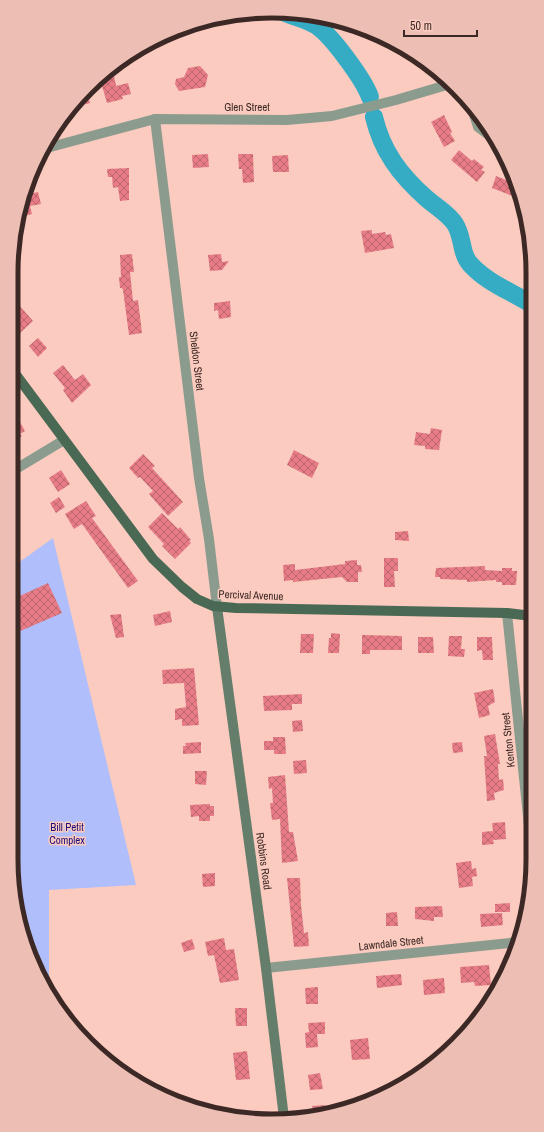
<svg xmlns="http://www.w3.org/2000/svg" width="544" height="1132" viewBox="0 0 544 1132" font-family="'Archivo Narrow',sans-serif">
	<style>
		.green { fill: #b0befb }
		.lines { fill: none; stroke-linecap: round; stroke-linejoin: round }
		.river { stroke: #36acc4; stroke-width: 18 }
		.building { fill: url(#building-cross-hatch) }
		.street { stroke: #8b9c8f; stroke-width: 10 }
		.secondary { stroke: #657e6c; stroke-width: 10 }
		.primary { stroke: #4a6954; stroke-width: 10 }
		.labels { text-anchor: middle; stroke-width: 3; stroke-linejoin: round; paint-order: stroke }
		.street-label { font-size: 11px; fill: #3c2925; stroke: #fccbbf }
		.park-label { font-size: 11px; fill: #1b0e79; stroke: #fccbbf }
		.rim { fill: none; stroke: #3c2925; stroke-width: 5 }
	</style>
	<defs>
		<pattern id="building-cross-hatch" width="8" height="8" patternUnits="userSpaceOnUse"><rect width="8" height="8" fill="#e77c87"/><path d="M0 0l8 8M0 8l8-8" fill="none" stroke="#bc666e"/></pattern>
	</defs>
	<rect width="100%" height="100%" fill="#fccbbf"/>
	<polygon class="green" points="53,538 136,885 49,890 49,990 25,944 11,860 11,568"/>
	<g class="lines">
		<g class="river">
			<path d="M283 12C294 17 307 19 317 26 332 36 364 80 370 97"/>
			<path d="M374 117C382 151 400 175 426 198 436 207 448 213 455 224 464 238 460 255 472 266 488 283 512 292 531 304"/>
		</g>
	</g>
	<g class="building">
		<polygon points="200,66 208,75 205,87 179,91 175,84 176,79 184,77 188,68"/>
		<polygon points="114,76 116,86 128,83 131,94 122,96 123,99 107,103 100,79"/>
		<polygon points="86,89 90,103 70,108"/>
		<polygon points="444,115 452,132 450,133 455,141 444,147 431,122"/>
		<polygon points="459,150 472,161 474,159 484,167 481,170 485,172 477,182 451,160"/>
		<polygon points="208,154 209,167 193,168 192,155"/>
		<polygon points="238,154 253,154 254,182 243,183 242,169 239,169"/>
		<polygon points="288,155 289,172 273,172 272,156"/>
		<polygon points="129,168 129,200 120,201 118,187 113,188 112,177 108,177 107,169"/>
		<polygon points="496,176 516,184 520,199 492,188"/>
		<polygon points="38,192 41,204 30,206 32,214 17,218 22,200 29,199 28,194"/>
		<polygon points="372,230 372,234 385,232 386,235 391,234 394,248 365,253 361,231"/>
		<polygon points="132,254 134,272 130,272 133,301 138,300 142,333 129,335 123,290 122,288 120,288 119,277 121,277 120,255"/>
		<polygon points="221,254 222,262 229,261 222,270 210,271 208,255"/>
		<polygon points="11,296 33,321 19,334 11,325"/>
		<polygon points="230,301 231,317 219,319 218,310 214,311 214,303"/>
		<polygon points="38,338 47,348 38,357 29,346"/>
		<polygon points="63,365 75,380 83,374 91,385 72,403 63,390 65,388 53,373"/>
		<polygon points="20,422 25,431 20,434 22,436 11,443 11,428"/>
		<polygon points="431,428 442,430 439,450 425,449 425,446 414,445 416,432 430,434"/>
		<polygon points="294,450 319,463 312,478 287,465"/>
		<polygon points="143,454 155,466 152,468 183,502 168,516 149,494 153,491 140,477 138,478 129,468"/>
		<polygon points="61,470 70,484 58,492 49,478"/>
		<polygon points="59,497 65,507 56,513 50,503"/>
		<polygon points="86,501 96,516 92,518 138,581 128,588 82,524 74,529 65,514"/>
		<polygon points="162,513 178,529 180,527 191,540 189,541 191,543 175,559 162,546 164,544 148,527"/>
		<polygon points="408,531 409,541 395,540 395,532"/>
		<polygon points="384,558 398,558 398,571 394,571 395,587 384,587"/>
		<polygon points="357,560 357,565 361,565 362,572 358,572 358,582 347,582 342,577 293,582 293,580 284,581 283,565 295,564 295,570 345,564 345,561"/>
		<polygon points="485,566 485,570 502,571 502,568 512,568 512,571 517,571 516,585 502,585 502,582 496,582 496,580 467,582 467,580 440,579 440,577 435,577 436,568"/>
		<polygon points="48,583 62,613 11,635 11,600"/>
		<polygon points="170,611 172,622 155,626 153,615"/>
		<polygon points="121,614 124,637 116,638 110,615"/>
		<polygon points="331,633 340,634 339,653 328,653 329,638 331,638"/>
		<polygon points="301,634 314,634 313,653 300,653"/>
		<polygon points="362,635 402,636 402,650 370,650 370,654 362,654"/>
		<polygon points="449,636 462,636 461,649 465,649 464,657 448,656"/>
		<polygon points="418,637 433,637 434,653 418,653"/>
		<polygon points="477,637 492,637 493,660 483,660 482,650 477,651"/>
		<polygon points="194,668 199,725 182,726 182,719 175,720 175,709 186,707 184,683 163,684 162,670"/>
		<polygon points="493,689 495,702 488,706 490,715 479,718 474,693"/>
		<polygon points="302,694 302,704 292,704 292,710 264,711 263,696"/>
		<polygon points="302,720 303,731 293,732 292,721"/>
		<polygon points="495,734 500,764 498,764 499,780 503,779 504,790 494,793 495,800 487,801 484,756 487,756 484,736"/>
		<polygon points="273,737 285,737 286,754 274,754 274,750 264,750 264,741 273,741"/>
		<polygon points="201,742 201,753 183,754 183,746 186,746 185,743"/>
		<polygon points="462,742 463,752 453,753 452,743"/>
		<polygon points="306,760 307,773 294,774 293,761"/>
		<polygon points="195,771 207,771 206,785 195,784"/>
		<polygon points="285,775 289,832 293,832 298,861 282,863 280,819 272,820 270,803 273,803 272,788 269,789 268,777"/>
		<polygon points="210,804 210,806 214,806 214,816 210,816 210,821 199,821 199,816 191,817 190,805"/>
		<polygon points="505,822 506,839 493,840 494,844 482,845 482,832 493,831 492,823"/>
		<polygon points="471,861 472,869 476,868 477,876 472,877 473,886 459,888 456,863"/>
		<polygon points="215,873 215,886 203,887 202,874"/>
		<polygon points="287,878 300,878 301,905 304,933 308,932 309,946 294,947"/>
		<polygon points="510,903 510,912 495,912 495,904"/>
		<polygon points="442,906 443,917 434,917 434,921 415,919 415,907"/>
		<polygon points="397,912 398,926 386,926 386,913"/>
		<polygon points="502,913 503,925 481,927 480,914"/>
		<polygon points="224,938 226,950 234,949 239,980 220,983 214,955 208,956 205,942"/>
		<polygon points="192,939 195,949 184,952 181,943"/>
		<polygon points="489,965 491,985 475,986 474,982 461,983 460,967"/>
		<polygon points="401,974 402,985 377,988 376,976"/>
		<polygon points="444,978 445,993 424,995 423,980"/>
		<polygon points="318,987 318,1004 306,1004 305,988"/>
		<polygon points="235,1008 247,1008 247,1026 236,1026"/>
		<polygon points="325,1022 325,1034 317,1034 318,1047 306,1048 305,1033 309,1032 308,1023"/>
		<polygon points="368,1038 370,1059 352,1060 350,1040"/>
		<polygon points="247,1051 250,1079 236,1080 233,1053"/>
		<polygon points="320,1073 323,1089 310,1090 308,1075"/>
		<polygon points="325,1105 326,1113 313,1117 312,1106"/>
	</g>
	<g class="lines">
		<g class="street">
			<polyline points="471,105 478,127 494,139"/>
			<polyline points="155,119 199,478 209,539 217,607"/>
			<polyline points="43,149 155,119 287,120 332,116 396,100 450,84"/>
			<polyline points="11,472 64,440"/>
			<polyline points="507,613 533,865"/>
			<polyline points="266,968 519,942"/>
		</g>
		<polyline class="secondary" points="217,607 266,968 284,1118"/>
		<polyline class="primary" points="11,368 153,559 182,587 197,599 213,606 236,608 507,613 532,616"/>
	</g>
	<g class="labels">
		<g class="street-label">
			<text x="247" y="111">Glen Street</text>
			<text transform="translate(197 361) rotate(83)" y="4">Sheldon Street</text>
			<text transform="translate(251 595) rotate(2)" y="4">Percival Avenue</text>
			<text transform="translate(508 740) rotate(-96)" y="4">Kenton Street</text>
			<text transform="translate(264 861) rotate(82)" y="4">Robbins Road</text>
			<text transform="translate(391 943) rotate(-6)" y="4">Lawndale Street</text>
		</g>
		<g class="park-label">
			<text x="67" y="831">Bill Petit<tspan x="67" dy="13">Complex</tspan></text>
		</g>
	</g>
	<path d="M0 0H544V1132H0ZM272 18H272A254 254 0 0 1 526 272V860A254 254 0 0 1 272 1114H272A254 254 0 0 1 18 860V272A254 254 0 0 1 272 18Z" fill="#edbeb3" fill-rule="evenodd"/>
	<path class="rim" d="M272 18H272A254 254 0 0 1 526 272V860A254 254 0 0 1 272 1114H272A254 254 0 0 1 18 860V272A254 254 0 0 1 272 18Z"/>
	<path d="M404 30v6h73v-6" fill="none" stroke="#3c2925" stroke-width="2"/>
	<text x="410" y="30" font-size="12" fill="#3c2925" stroke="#fccbbf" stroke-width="3" paint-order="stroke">50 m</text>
</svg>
